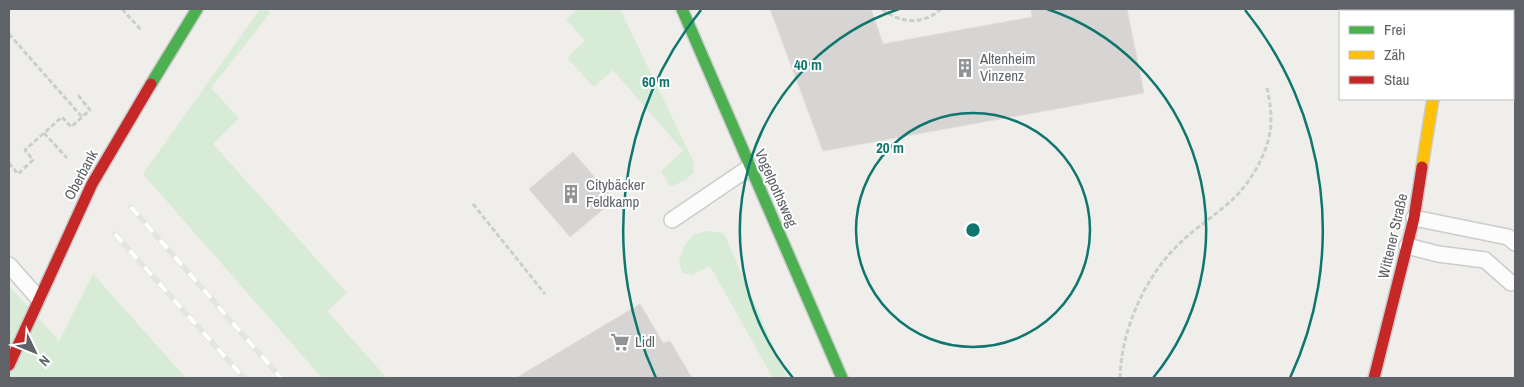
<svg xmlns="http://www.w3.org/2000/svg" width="1524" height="387" viewBox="0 0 1524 387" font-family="'Archivo Narrow',sans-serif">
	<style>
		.green { fill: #d8ebd6 }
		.building { fill: #d6d5d3; stroke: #deddd9 }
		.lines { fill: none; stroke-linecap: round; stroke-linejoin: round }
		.lane-casing { stroke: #cbcccc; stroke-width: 18 }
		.street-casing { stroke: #cbcccc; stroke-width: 30 }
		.fast-casing { stroke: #cacacb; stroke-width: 14 }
		.slow-casing { stroke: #cacacb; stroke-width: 14 }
		.jam-casing { stroke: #cacacb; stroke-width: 14 }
		.path { stroke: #cacfcc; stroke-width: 3; stroke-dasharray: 5 2.5; stroke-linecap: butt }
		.lane { stroke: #fdfcfc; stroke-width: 15 }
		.street { stroke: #fdfcfc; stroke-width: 28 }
		.fast { stroke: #4caf50; stroke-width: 11 }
		.slow { stroke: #ffc107; stroke-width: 11 }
		.jam { stroke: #c62828; stroke-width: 11 }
		.rail-casing { stroke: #e4e4e4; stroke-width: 5.5 }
		.rail { stroke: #fff; stroke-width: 4; stroke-dasharray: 11; stroke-linecap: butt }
		.ring { fill: none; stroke: #0f766e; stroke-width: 2.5 }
		.labels { text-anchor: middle; stroke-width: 4; stroke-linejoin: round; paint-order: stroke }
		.poi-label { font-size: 15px; fill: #5f6368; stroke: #fff; text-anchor: start }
		.street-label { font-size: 15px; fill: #5f6368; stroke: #fff }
		.centre { fill: #0f766e; stroke: #fff; stroke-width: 2.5 }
		.ring-label { font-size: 15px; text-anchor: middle; font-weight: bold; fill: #0f766e; stroke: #fff; stroke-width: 4; stroke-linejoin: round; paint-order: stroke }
	</style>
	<rect width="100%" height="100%" fill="#efeeea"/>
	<g class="green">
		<polygon points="260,9 266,9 270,13 211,88 239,118 213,144 347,293 327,311 387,378 322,378 143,174"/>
		<polygon points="578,9 620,9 694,163 694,172 686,180 670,187 661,171 683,151 613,70 594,87 567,58 585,41 566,19"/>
		<polygon points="708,231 724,233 787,378 773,378 710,266 692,275 682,273 679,261 684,246 694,234"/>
		<polygon points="93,274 186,378 9,378 9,286 59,341"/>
	</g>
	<g class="building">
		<polygon points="770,9 871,9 883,44 1032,17 1031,9 1127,9 1144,93 823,151"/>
		<polygon points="573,152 614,200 570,237 529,189"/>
		<polygon points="640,304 663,343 670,341 692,378 516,378"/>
	</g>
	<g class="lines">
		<g class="lane-casing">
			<g id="lane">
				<polyline points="1414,218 1508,237 1515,243"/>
				<polyline points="672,220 750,167"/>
				<polyline points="1407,246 1438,254 1485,260 1511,283"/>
				<polyline points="9,265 38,298"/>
			</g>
		</g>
		<g class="street-casing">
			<polyline id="street" points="1513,51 1515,52"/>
		</g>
		<g class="fast-casing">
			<g id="fast">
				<polyline points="682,9 842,378"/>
				<polyline points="1445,11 1446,9"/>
				<polyline points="151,84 197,9"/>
			</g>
		</g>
		<g class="slow-casing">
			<polyline id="slow" points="1422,167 1433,99"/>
		</g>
		<g class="jam-casing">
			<g id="jam">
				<polyline points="9,365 92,184 151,84"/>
				<polyline points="1374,378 1414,218 1422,167"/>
			</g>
		</g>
		<g class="path">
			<polyline points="122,9 142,31"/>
			<path d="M882 9C901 24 923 25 941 9"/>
			<polyline points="9,34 82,117"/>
			<polyline points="44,133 67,158"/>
			<polyline points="9,163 18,174 33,160 25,150 62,117 71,127 90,110 78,95"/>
			<polyline points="473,204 545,294"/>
			<path d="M1120 378C1121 332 1143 281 1175 248 1193 229 1215 216 1233 199 1253 180 1272 146 1271 118 1271 108 1269 98 1267 88"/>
		</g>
		<use href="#lane" class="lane"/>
		<use href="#street" class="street"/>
		<use href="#fast" class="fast"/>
		<use href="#slow" class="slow"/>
		<use href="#jam" class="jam"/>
		<g class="rail-casing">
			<g id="rail">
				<polyline points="131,207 281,378"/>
				<polyline points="115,234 244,378"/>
			</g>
		</g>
		<use href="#rail" class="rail"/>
	</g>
	<g class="ring">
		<circle cx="973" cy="230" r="117"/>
		<path d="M793 378A233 233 0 0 1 899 9M1047 9A233 233 0 0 1 1153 378"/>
		<path d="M656 378A350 350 0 0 1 701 10M1245 10A350 350 0 0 1 1290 378"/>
	</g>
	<defs>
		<g id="building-bare" transform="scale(1.5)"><path d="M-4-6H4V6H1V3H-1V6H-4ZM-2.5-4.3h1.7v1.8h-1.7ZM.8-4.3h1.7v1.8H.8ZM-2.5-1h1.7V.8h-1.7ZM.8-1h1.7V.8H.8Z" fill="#919496" stroke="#fff" stroke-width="2.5" paint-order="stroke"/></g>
		<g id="supermarket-bare" transform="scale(1.5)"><path d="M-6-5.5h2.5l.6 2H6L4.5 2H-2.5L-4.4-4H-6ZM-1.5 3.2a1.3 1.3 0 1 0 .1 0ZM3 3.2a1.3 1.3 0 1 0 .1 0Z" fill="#919496" stroke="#fff" stroke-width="2.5" paint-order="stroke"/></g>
	</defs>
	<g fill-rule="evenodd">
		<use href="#building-bare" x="965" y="68"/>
		<use href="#building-bare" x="571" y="194"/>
		<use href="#supermarket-bare" x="620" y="342"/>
	</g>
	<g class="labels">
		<g class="poi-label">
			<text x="980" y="64">Altenheim<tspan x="980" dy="17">Vinzenz</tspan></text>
			<text x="586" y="190">Citybäcker<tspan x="586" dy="17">Feldkamp</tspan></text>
			<text x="635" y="347">Lidl</text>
		</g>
		<g class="street-label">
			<text transform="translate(81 175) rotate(-62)" y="5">Oberbank</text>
			<text transform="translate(776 188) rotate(66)" y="5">Vogelpothsweg</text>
			<text transform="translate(1393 236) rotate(-77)" y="5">Wittener Straße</text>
		</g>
	</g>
	<circle cx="973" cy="230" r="8" class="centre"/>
	<g class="ring-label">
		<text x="808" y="70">40 m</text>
		<text x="656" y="87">60 m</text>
		<text x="890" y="153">20 m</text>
	</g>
	<rect width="1524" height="387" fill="none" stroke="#5f6368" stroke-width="20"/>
	<rect x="1339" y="10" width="175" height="90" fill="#ffffff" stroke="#bfc1c3"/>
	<rect x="1349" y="26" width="25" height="8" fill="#4caf50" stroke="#bfc1c3"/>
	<text x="1384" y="35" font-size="15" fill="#5f6368">Frei</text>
	<rect x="1349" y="51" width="25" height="8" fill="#ffc107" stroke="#bfc1c3"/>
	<text x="1384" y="60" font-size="15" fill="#5f6368">Zäh</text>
	<rect x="1349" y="76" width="25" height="8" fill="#c62828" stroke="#bfc1c3"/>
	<text x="1384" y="85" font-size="15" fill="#5f6368">Stau</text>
	<g transform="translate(35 352) rotate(133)" stroke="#ffffff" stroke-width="4" paint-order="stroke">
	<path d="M0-4L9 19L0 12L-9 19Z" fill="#5f6368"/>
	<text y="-8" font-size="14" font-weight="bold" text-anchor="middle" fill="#5f6368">N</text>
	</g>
</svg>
